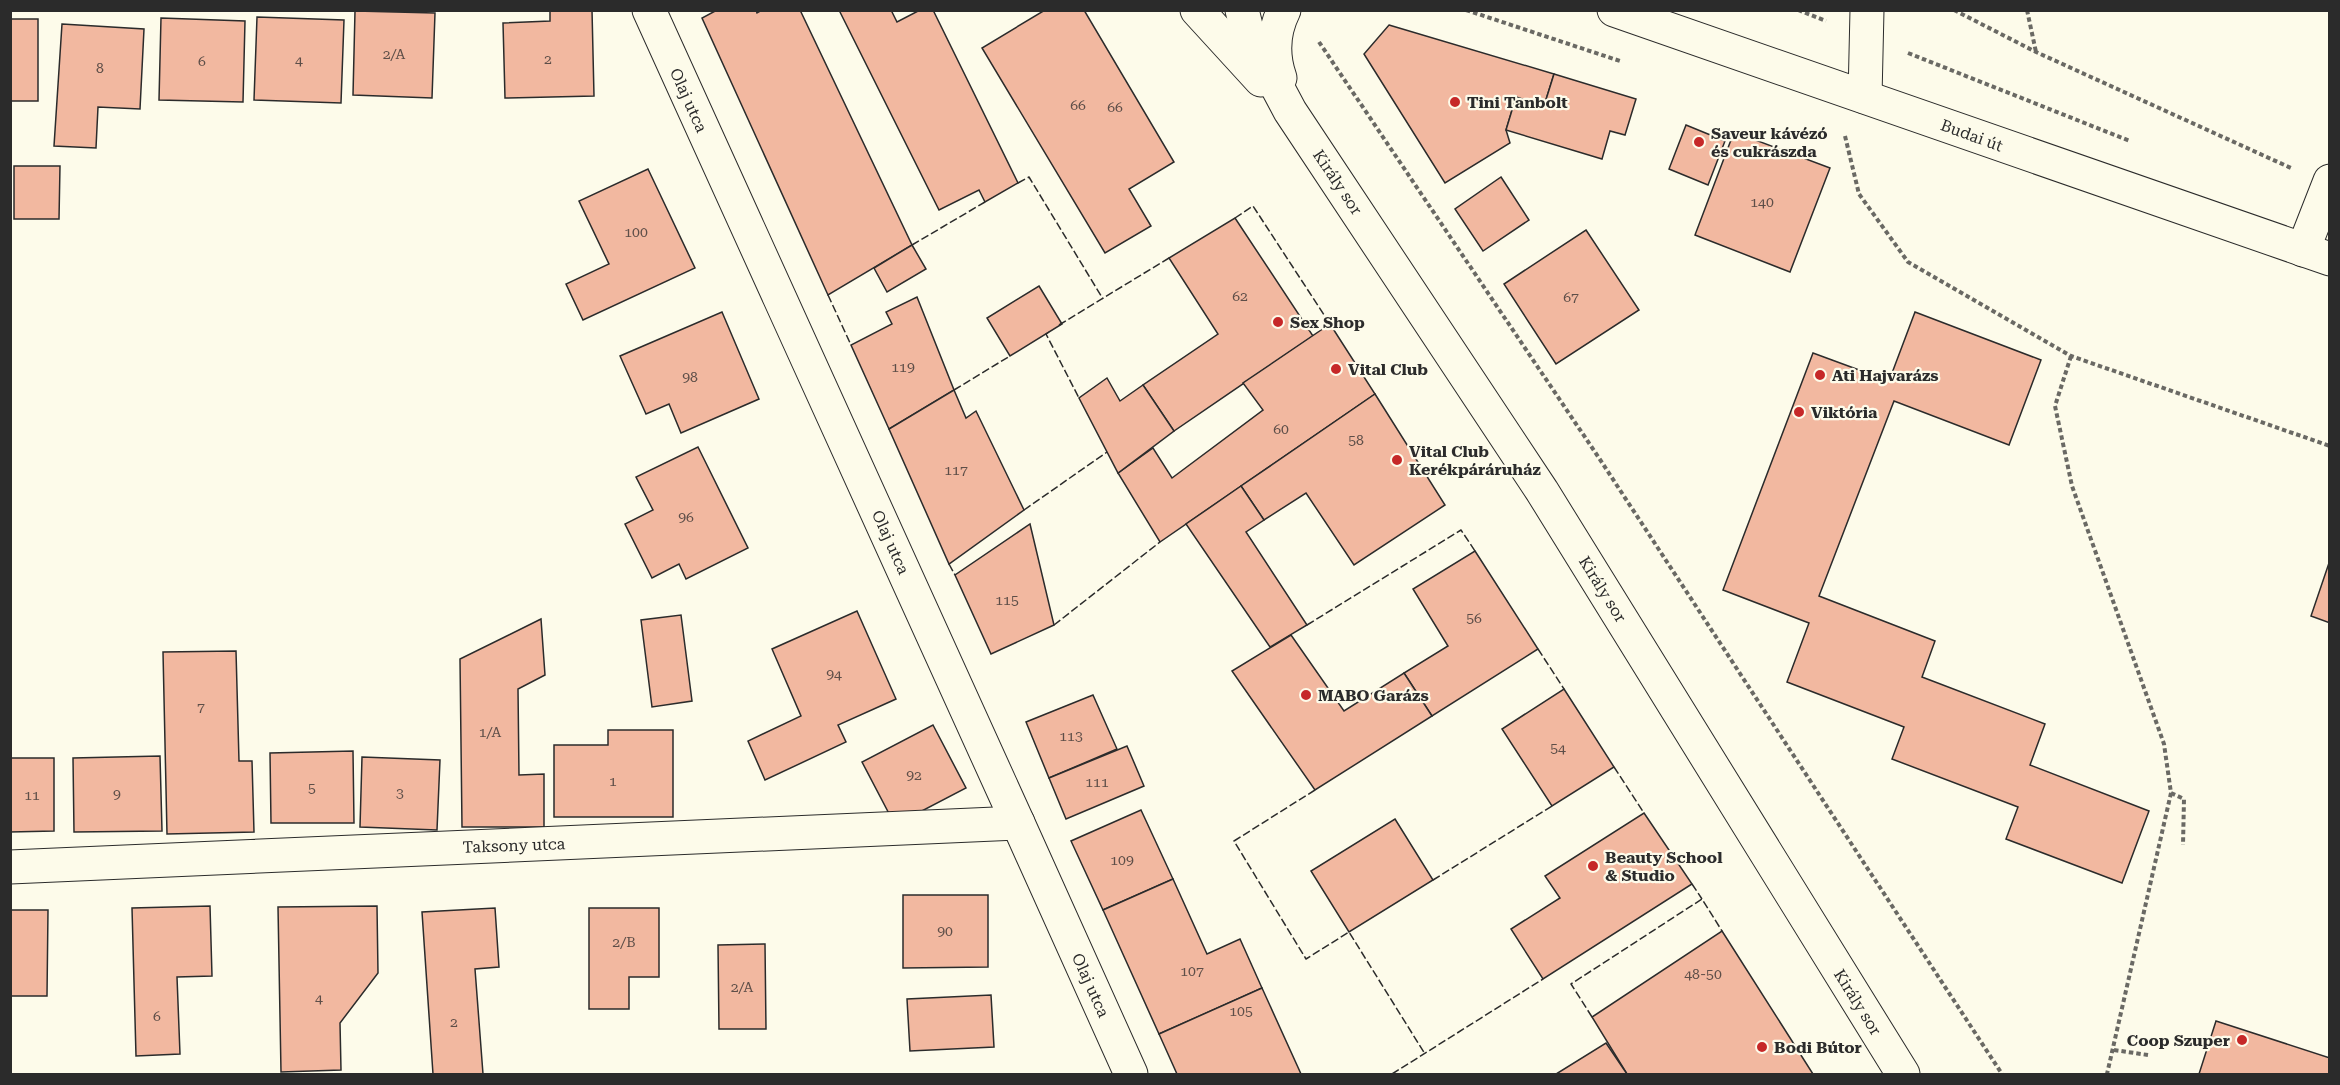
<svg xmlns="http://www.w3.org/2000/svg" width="2340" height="1085" viewBox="0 0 2340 1085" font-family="'Roboto Serif',serif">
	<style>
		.building { fill: #f2b8a0; stroke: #2b2b2b; stroke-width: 1.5 }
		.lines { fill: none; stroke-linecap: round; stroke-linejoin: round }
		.minor-casing { stroke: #2b2b2b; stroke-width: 35 }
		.major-casing { stroke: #2b2b2b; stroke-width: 35 }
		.path { stroke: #6a6964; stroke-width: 4; stroke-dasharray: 4.5 3; stroke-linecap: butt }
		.minor { stroke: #fdfbea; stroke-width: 33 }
		.major { stroke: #fdfbea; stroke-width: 33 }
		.fence { stroke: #2b2b2b; stroke-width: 1.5; stroke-dasharray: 8 3; stroke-linecap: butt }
		.poi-dot { fill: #c62828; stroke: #fdfbea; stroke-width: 2 }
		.labels { text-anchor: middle; stroke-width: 4.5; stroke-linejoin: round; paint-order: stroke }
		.number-label { font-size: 14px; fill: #5d4e48 }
		.street-label { font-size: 16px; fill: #2b2b2b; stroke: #fdfbea }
		.poi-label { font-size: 16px; font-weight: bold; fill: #2b2b2b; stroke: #fdfbea; text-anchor: start }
	</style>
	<rect width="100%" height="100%" fill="#fdfbea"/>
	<g class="building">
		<polygon points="550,10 592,10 594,96 505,98 503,23 550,21"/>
		<polygon points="717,10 756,10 757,13 762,10 800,10 912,245 828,295 702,18"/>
		<polygon points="839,10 891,10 897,22 920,10 933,10 1018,183 985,202 979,190 939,210"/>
		<polygon points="1045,10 1084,10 1174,162 1129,189 1151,226 1105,253 982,48"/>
		<polygon points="355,11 435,13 432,98 353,95"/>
		<polygon points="257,17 344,20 341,103 254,100"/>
		<polygon points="161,18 245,21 243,102 159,100"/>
		<rect x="10" y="19" width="28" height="82"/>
		<polygon points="62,24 144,29 140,109 98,107 96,148 54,146"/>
		<polygon points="1389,25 1554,74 1544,106 1516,97 1506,130 1510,143 1445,183 1364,54"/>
		<polygon points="1554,74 1636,99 1625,135 1610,131 1602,159 1506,130 1516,97 1544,106"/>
		<polygon points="1686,125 1725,141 1708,185 1669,169"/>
		<polygon points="1734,132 1830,168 1790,272 1695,235"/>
		<polygon points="14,166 60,166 59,219 14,219"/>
		<polygon points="648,169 695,268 583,320 566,284 609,264 579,201"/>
		<polygon points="1501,177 1529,220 1483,251 1455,209"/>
		<polygon points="1235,218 1313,336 1174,431 1143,385 1218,334 1169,258"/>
		<polygon points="1586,230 1639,310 1556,364 1504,284"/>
		<polygon points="912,245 926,269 887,292 874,268"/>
		<polygon points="1039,286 1062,324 1010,356 987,318"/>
		<polygon points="917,297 954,390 889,429 851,345 892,324 886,312"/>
		<polygon points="722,312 759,399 681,433 669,404 646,414 620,356"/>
		<polygon points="1915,312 2041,360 2009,445 1894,401 1819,596 1935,641 1922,677 2045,724 2030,765 2149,811 2122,883 2006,839 2018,807 1892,759 1904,727 1787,682 1809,623 1723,590 1813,353 1889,381"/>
		<polygon points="1330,324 1375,394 1160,542 1118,473 1153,448 1172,478 1263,410 1243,383"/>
		<polygon points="1107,378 1120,401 1143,385 1174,431 1118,473 1079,398"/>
		<polygon points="954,390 966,418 976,411 1024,510 949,564 889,429"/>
		<polygon points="1375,394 1445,505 1354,565 1306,493 1264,520 1241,486"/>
		<polygon points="698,447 748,548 686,579 679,564 652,578 625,524 653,510 636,477"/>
		<polygon points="1241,486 1264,520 1246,532 1307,625 1270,647 1186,524"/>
		<polygon points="1030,524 1054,625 991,654 955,575"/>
		<polygon points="1475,551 1538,649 1432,716 1404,673 1448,646 1413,589"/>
		<polygon points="2330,560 2330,623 2311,616"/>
		<polygon points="857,611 896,699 838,725 846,742 765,780 748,741 801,716 772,649"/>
		<polygon points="681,615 692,701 652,707 641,620"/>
		<polygon points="541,619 545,675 518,689 519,775 544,774 544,827 462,827 460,659"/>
		<polygon points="1291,635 1344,711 1404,673 1432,716 1315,790 1232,671"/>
		<polygon points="236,651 239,761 252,761 254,832 167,834 163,652"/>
		<polygon points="1564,689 1614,767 1552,806 1502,729"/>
		<polygon points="1093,695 1117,749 1049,778 1026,722"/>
		<polygon points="933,725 966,788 895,825 862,762"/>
		<polygon points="608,730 673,730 673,817 554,817 554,745 608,745"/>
		<polygon points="1127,746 1144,786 1066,819 1049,778"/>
		<polygon points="353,751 354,823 271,823 270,753"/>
		<polygon points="160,756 162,831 74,832 73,758"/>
		<polygon points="362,757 440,760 437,830 360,827"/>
		<polygon points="10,758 54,758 54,831 10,832"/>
		<polygon points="1141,810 1173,879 1103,910 1071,841"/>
		<polygon points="1644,813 1692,884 1543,979 1511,929 1560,898 1545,876"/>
		<polygon points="1395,819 1433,880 1349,932 1311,871"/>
		<polygon points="1173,879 1207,954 1240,939 1262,988 1159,1034 1103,910"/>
		<polygon points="903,895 988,895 988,967 903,968"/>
		<polygon points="210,906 212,976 177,977 180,1054 136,1056 132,908"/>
		<polygon points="377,906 378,973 340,1023 341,1070 281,1072 278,907"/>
		<polygon points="495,908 499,967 475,969 483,1074 433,1074 422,912"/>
		<polygon points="589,908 659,908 659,977 629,977 629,1009 589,1009"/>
		<polygon points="10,910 48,910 47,996 10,996"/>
		<polygon points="1722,931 1813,1074 1627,1074 1592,1017"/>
		<polygon points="765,944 766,1029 719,1029 718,945"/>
		<polygon points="1262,988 1301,1074 1177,1074 1159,1034"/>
		<polygon points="991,995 994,1047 910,1051 907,999"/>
		<polygon points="2216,1021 2330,1058 2330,1074 2199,1074"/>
		<polygon points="1606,1043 1627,1074 1556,1074"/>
	</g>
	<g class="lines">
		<g class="minor-casing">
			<g id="minor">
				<polyline points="649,10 1018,823 1131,1074"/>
				<polyline points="1197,10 1261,80"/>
				<polyline points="1242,10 1247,30 1290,111 1542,491 1903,1074"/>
				<path d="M1280 78C1272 55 1273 32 1284 10"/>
				<polyline points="1865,97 1867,10"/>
				<polyline points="2303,250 2330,181"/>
				<polyline points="10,867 1018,823"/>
			</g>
		</g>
		<g class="major-casing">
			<polyline id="major" points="1614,10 2330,259"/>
		</g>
		<g class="path">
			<polyline points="1466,10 1620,61"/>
			<polyline points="1798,10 1826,21"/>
			<polyline points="1954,10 2036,52 2291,168"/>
			<polyline points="2027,10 2036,52"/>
			<polyline points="1319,42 1599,458 2002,1074"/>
			<polyline points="1908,53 2130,141"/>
			<polyline points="1845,136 1859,194 1908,262 2071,356 2330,446"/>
			<polyline points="2071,356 2055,406 2072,486 2164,744 2171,793 2107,1074"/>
			<polyline points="2171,793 2184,799 2183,845"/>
			<polyline points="2114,1050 2148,1055"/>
		</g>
		<use href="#minor" class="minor"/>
		<use href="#major" class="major"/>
		<g class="fence">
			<polyline points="1018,183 1029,177 1103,299"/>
			<polyline points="1235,218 1253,206 1330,324"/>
			<polyline points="912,245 985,202"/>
			<polyline points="828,295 851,345"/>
			<polyline points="1059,325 1169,258"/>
			<polyline points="1049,332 1046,334 1079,398"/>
			<polyline points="954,390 1010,356"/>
			<polyline points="1024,510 1107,452"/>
			<polyline points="949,564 955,575"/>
			<polyline points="1054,625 1160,542"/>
			<polyline points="1307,625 1461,530 1475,551"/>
			<polyline points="1538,649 1564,689"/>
			<polyline points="1614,767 1644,813"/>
			<polyline points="1315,790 1234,841 1306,959 1349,932 1425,1054"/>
			<polyline points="1433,880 1552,806"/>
			<polyline points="1692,884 1702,899"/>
			<polyline points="1592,1017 1571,984 1702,899 1722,931"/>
			<polyline points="1392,1074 1543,979"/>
		</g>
	</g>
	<g class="poi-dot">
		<circle cx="1455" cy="102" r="6"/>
		<circle cx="1699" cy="142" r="6"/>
		<circle cx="1278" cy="322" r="6"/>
		<circle cx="1336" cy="369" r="6"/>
		<circle cx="1820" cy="375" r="6"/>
		<circle cx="1799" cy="412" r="6"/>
		<circle cx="1397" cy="460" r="6"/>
		<circle cx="1306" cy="695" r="6"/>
		<circle cx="1593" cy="866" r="6"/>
		<circle cx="2242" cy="1040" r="6"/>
		<circle cx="1762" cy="1047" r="6"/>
	</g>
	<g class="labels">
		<g class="number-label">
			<text x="394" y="59">2/A</text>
			<text x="548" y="64">2</text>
			<text x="299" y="65">4</text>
			<text x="202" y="66">6</text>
			<text x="100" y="73">8</text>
			<text x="1078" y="110">66</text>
			<text x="1115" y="112">66</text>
			<text x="1762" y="207">140</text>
			<text x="636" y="237">100</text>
			<text x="1240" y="301">62</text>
			<text x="1571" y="302">67</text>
			<text x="903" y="372">119</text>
			<text x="690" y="382">98</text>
			<text x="1281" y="434">60</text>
			<text x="1356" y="445">58</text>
			<text x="956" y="475">117</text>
			<text x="686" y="522">96</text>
			<text x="1007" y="605">115</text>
			<text x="1474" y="623">56</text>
			<text x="834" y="679">94</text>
			<text x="201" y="712">7</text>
			<text x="490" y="737">1/A</text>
			<text x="1071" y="741">113</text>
			<text x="1558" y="753">54</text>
			<text x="914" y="780">92</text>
			<text x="613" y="786">1</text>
			<text x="1097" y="787">111</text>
			<text x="312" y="793">5</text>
			<text x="400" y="798">3</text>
			<text x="117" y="799">9</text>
			<text x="32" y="800">11</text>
			<text x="1122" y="865">109</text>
			<text x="945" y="936">90</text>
			<text x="624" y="947">2/B</text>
			<text x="1192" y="976">107</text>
			<text x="1703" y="979">48-50</text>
			<text x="742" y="992">2/A</text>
			<text x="319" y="1003">4</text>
			<text x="1241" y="1016">105</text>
			<text x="157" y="1021">6</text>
			<text x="454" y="1027">2</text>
		</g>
		<g class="street-label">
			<text transform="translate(689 100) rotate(66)" y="6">Olaj utca</text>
			<text transform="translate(1972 135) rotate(20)" y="6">Budai út</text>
			<text transform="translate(1338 182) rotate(56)" y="6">Király sor</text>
			<text transform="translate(891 542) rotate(66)" y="6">Olaj utca</text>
			<text transform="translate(1603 589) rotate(58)" y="6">Király sor</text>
			<text transform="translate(514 845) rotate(-2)" y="6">Taksony utca</text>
			<text transform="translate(1091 985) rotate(66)" y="6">Olaj utca</text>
			<text transform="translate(1858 1002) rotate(58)" y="6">Király sor</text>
		</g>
		<g class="poi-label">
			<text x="1467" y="108">Tini Tanbolt</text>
			<text x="1711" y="139">Saveur kávézó<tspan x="1711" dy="18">és cukrászda</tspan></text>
			<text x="1290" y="328">Sex Shop</text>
			<text x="1348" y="375">Vital Club</text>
			<text x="1832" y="381">Ati Hajvarázs</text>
			<text x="1811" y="418">Viktória</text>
			<text x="1409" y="457">Vital Club<tspan x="1409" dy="18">Kerékpáráruház</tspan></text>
			<text x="1318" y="701">MABO Garázs</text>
			<text x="1605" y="863">Beauty School<tspan x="1605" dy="18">&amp; Studio</tspan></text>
			<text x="2230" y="1046" text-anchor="end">Coop Szuper</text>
			<text x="1774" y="1053">Bodi Bútor</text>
		</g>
	</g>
	<rect width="2340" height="1085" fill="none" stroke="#2b2b2b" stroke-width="24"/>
</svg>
